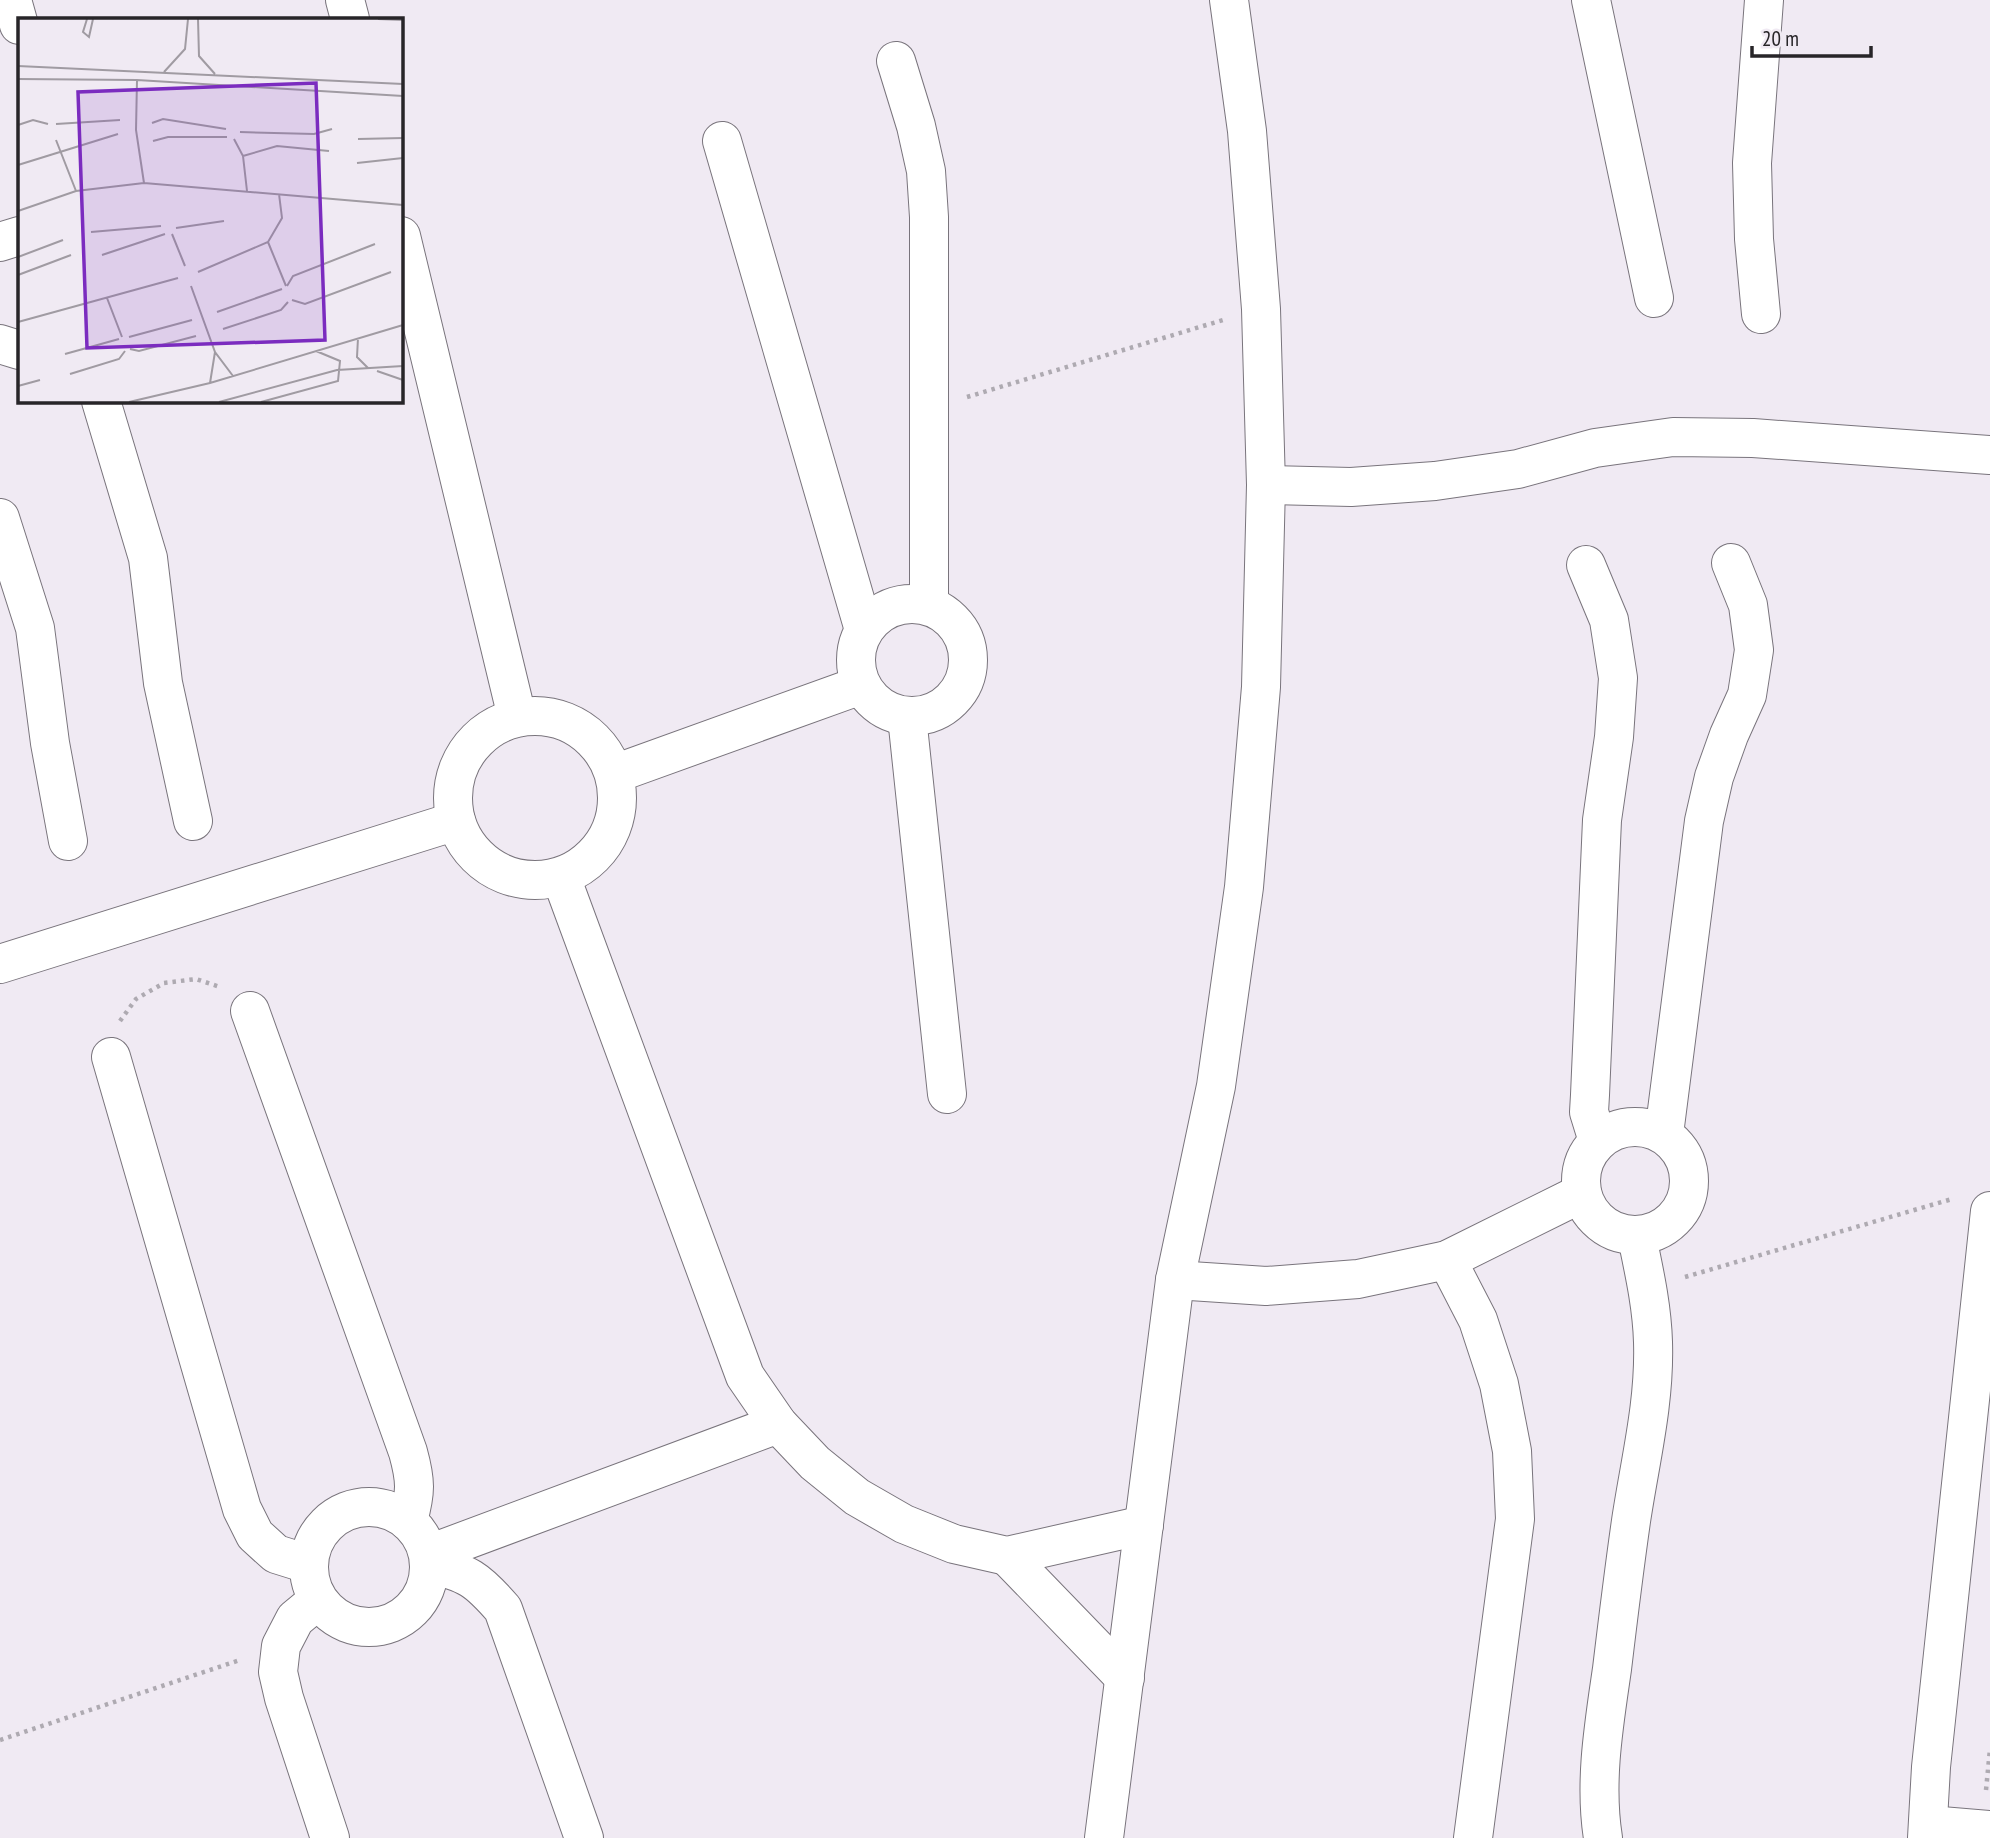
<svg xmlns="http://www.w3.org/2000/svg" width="1990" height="1838" viewBox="0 0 1990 1838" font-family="'PT Sans Narrow',sans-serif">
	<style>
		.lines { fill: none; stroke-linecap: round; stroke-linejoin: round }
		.minor-casing { stroke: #79747c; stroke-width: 40 }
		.path { stroke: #aeaab1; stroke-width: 4.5; stroke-dasharray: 3.5 5; stroke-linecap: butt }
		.minor { stroke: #fff; stroke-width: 38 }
		.inset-road { fill: none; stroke: #a09ba2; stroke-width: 2 }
		.view { fill: #7b2cbf; fill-opacity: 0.15; stroke: #7b2cbf; stroke-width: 3.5 }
		.inset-edge { fill: none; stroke: #272528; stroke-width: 3.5 }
	</style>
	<rect width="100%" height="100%" fill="#f0eaf3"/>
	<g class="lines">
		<g class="minor-casing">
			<g id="minor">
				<polyline points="12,0 19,25"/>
				<polyline points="345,0 350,19"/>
				<polyline points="1591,0 1654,298"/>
				<polyline points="896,61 916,126 926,171 929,217 929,605"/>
				<polyline points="722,141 864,630"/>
				<polyline points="401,236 517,717"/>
				<polyline points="0,242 19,236"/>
				<polyline points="1761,314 1754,239 1752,163 1764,0"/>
				<polyline points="0,344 19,350"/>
				<polyline points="101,401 148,558 163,683 193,821"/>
				<polyline points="1266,485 1351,487 1435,481 1518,469 1595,448 1673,437 1753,438 1990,455"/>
				<polyline points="0,518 35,628 50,743 68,841"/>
				<polyline points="1586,565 1609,620 1618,678 1614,737 1602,820 1590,1095 1589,1112 1598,1141"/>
				<circle cx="912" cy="660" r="56"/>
				<circle cx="535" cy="798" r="82"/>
				<polyline points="907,717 947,1094"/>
				<polyline points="614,774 861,685"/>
				<polyline points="561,877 745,1376 778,1424 815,1463 857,1497 904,1524 954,1544 1007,1556 1144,1525"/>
				<polyline points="0,964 456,821"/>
				<path d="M250 1011 408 1452C416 1481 416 1492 408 1521"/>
				<polyline points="111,1057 242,1509 255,1535 276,1554 308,1564"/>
				<circle cx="1635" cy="1181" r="54"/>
				<polyline points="1664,1134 1704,821 1714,777 1729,735 1747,695 1754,650 1748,605 1731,563"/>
				<polyline points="1447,1260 1478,1320 1499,1384 1512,1451 1515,1519 1473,1838"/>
				<polyline points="1175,1280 1266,1286 1358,1279 1447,1260 1582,1193"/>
				<circle cx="369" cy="1567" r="60"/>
				<polyline points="429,1554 778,1424"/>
				<polyline points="1007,1556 1125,1678"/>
				<path d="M429 1564C468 1573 477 1579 503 1609L584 1838"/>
				<polyline points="318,1600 295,1619 281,1646 278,1672 284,1698 330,1838"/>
				<polyline points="1929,1825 1990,1830"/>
				<polyline points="1104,1838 1175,1280 1216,1086 1244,887 1261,687 1266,485 1261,309 1247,131 1229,0"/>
				<path d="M1603 1838C1594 1782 1604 1724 1612 1669 1618 1619 1624 1570 1631 1521 1640 1461 1655 1403 1653 1342 1652 1306 1644 1271 1637 1237"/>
				<polyline points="1927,1838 1931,1767 1990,1211"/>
			</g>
		</g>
		<g class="path">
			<polyline points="967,397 1223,320"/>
			<polyline points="120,1021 136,999 164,983 196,979 220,987"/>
			<polyline points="1685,1277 1952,1199"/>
			<polyline points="0,1740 240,1660"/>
			<polyline points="1986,1790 1990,1749"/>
		</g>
		<use href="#minor" class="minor"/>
	</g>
	<g transform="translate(18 18)">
		<rect width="385" height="385" fill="#f0eaf3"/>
		<path class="inset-road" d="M69 1 65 14 71 19 75 1M180 1 181 38 197 56M360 1 385 2M0 48 385 66M146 54 167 31 170 1M0 61 119 62 385 78M119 62 118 112 126 165M134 105 145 101 208 111M38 106 102 102M0 107 15 102 30 106M222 114 296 116 314 111M216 121 225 138 229 173M340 121 385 120M38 122 58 173M135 123 150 119H209M225 138 259 128 311 133M339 145 385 140M0 147 100 116M0 193 58 173 126 165 385 187M158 210 206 203M73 214 143 208M154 216 167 248M250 224 268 268M84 237 147 216M0 239 45 222M180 254 250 224 264 200 261 176M0 257 53 237M173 268 197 334 215 358M269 268 275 258 357 226M89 280 104 319M274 282 287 286 373 254M199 294 264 271M0 304 160 260M205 311 263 292 270 284M111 319 174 302M340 320 339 339 350 350M112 331 121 333 178 318M47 336 101 321M359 353 385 362M52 356 101 341 107 333M192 365 197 334M0 368 22 362M111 384 192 365 385 307M201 384 319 352 385 348M243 384 320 363 322 343 298 333"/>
		<path class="view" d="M298 65 307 322 69 330 60 74Z"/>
		<rect width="385" height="385" class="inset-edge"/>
	</g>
	<path d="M1752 46v10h119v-10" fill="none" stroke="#272528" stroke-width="3.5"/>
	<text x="1762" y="46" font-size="21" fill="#272528" stroke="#f0eaf3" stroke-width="5" paint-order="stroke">20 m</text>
</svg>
